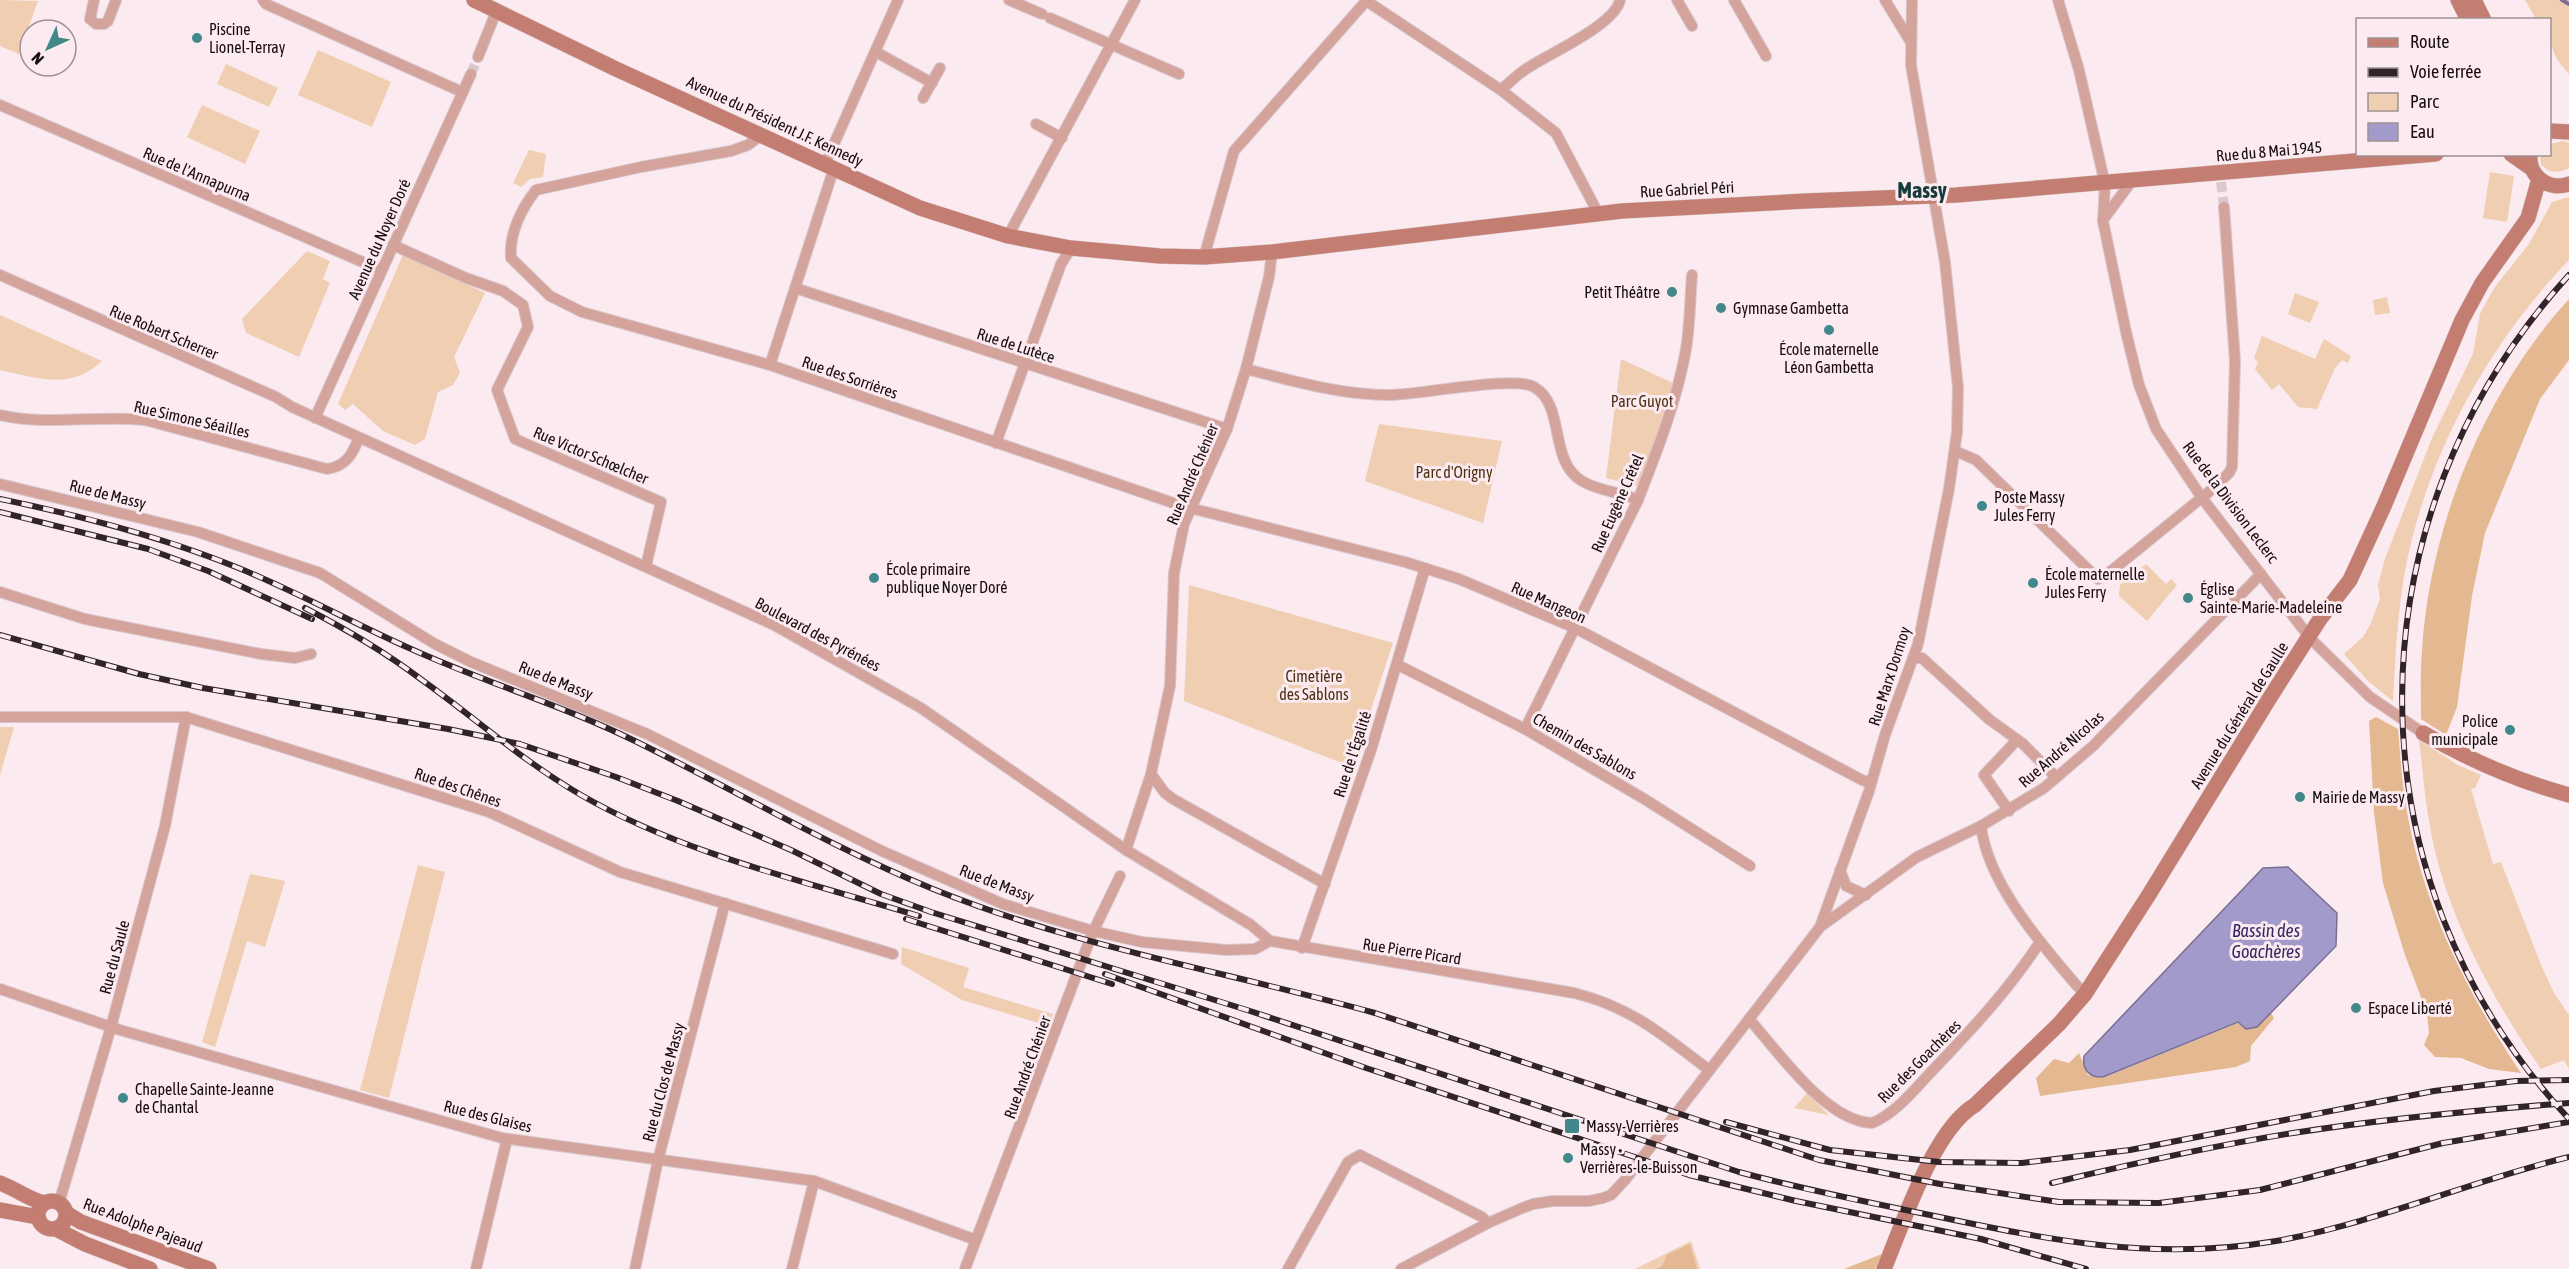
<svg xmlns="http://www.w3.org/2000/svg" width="2569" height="1269" viewBox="0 0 2569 1269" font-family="'Asap Condensed',sans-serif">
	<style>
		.green { fill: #efceb1 }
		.forest { fill: #e4b891 }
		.water { fill: #a39acc; stroke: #796f93; stroke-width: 1.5 }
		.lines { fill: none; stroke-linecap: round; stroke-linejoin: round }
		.stream { stroke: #796f93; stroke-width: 4 }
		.street-tunnel { stroke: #d9c9cd; stroke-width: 10; stroke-dasharray: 10 5; stroke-linecap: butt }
		.street-casing { stroke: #d7c6cb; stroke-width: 12 }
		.secondary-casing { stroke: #d7c6cb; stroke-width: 16 }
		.street { stroke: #d4a39b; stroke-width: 10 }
		.secondary { stroke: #c37d71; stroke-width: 15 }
		.rail-casing { stroke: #312428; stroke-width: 6 }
		.rail { stroke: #fbeaef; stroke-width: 4; stroke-dasharray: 11; stroke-linecap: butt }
		.poi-dot { fill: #408889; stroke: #fbeaef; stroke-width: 2 }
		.labels { text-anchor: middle; stroke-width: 6; stroke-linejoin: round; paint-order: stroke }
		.poi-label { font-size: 16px; fill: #180b0f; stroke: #fbeaef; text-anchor: start }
		.street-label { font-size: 16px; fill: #180b0f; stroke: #fbeaef }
		.park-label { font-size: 16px; fill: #4e3012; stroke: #fbeaef }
		.water-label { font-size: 18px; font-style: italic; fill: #382663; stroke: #fbeaef }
		.district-label { font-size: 22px; font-weight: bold; fill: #173a3a; stroke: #fbeaef }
	</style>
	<rect width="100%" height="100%" fill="#fbeaef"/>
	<g class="green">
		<polygon points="0,0 38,1 19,54 0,46"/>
		<path d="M2525 0H2569V74C2551 55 2550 45 2550 20L2536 19Z"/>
		<polygon points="318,50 391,82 372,127 298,95"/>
		<polygon points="226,64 278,88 269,107 217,84"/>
		<polygon points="202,105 260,131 245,164 187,137"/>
		<path d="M2563 141 2569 143V168C2558 174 2550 173 2541 165L2540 155 2550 154V144Z"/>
		<polygon points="529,150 546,154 543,177 530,179 521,187 513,183"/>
		<polygon points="2490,172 2514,176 2507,222 2483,218"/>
		<path d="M2569 197V260C2494 338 2437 437 2411 543 2398 595 2396 648 2393 701L2368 681 2344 654 2363 637 2370 625 2380 599 2378 585 2385 559 2432 438 2473 354 2480 314 2494 288 2529 244 2552 202Z"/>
		<polygon points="307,251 330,261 323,279 330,283 299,357 246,333 242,319"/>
		<polygon points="403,255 485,293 454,357 460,373 453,385 438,392 425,439 415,445 383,431 353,404 345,410 338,404"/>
		<polygon points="2295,293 2319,302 2310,323 2288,314"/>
		<polygon points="2387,297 2390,313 2375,315 2373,300"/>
		<path d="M0 315 102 361C70 391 39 378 0 370Z"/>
		<polygon points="2262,336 2315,359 2324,339 2351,356 2348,363 2342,360 2335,368 2317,409 2298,407 2279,384 2272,390 2255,369 2258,362 2254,358"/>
		<polygon points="1621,359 1673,383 1640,487 1606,478"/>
		<polygon points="1379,424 1502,441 1483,523 1365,481"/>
		<polygon points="2146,564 2166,584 2171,579 2177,585 2147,621 2119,596 2120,585"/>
		<polygon points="1189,585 1393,643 1352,767 1184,701"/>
		<polygon points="0,727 14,727 0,775"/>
		<path d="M2419 740 2458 765 2481 775 2475 788 2471 789 2493 864 2501 862 2541 965 2554 993 2569 1015V1069L2564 1060 2541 1069C2493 1000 2446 914 2431 832 2425 802 2423 771 2419 740Z"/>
		<polygon points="418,865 445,872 389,1098 360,1090"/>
		<polygon points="250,874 285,881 265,947 247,941 215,1047 202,1042"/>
		<polygon points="902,947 969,968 963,987 1053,1014 1049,1026 962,1000 901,964"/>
		<polygon points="1807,1093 1829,1115 1794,1108"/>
		<polygon points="1691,1241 1700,1269 1635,1269"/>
	</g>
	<g class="forest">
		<path d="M2569 299V360L2540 399 2485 533 2472 596 2457 707 2446 735 2421 719C2421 696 2420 673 2422 651 2429 527 2485 391 2569 299Z"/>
		<path d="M2376 717 2398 729C2400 750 2401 772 2404 793 2418 895 2464 989 2521 1073L2489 1069 2461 1058 2435 1057 2424 1045 2429 1033 2427 1013 2405 955 2383 883 2374 812 2369 721Z"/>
		<polygon points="2271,1013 2274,1018 2251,1046 2250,1061 2236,1067 2040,1096 2036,1078 2054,1059 2069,1063 2079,1053 2088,1075 2103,1078 2238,1023 2246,1029 2257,1027"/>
		<polygon points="1690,1244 1697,1269 1656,1269 1662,1266 1667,1255"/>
		<polygon points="1882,1254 1875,1269 1844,1269"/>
	</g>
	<path class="water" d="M2288 867 2337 913 2336 946 2257 1027 2246 1029 2238 1022 2103 1077C2089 1078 2082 1069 2084 1056L2263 868Z"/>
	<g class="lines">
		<polyline class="stream" points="2562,0 2569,4"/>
		<g class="street-tunnel">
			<polyline points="471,74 478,57"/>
			<polyline points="2221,182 2224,207"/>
		</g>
		<g class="street-casing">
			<g id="street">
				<polyline points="94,0 90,19 96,24 104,24 108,21 116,0"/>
				<polyline points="263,0 266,4 462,92"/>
				<polyline points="1009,0 1042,14"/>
				<polyline points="1365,0 1501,90 1556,133 1598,213"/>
				<polyline points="1677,0 1692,26"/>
				<polyline points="1734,0 1766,56"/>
				<polyline points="1885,0 1910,41"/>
				<polyline points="2058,0 2079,70 2105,184 2103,221 2126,332 2139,385 2156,429 2202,498 2310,638 2370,697 2423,733"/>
				<polyline points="1050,18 1179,74"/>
				<polyline points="876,52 932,83"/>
				<polyline points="478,57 496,12"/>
				<path d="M1501 90C1509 83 1517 75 1526 69 1548 54 1615 25 1620 0"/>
				<polyline points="923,98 940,68"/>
				<polyline points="0,105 381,270"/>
				<polyline points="1036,124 1062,138"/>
				<path d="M761 135 748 145 731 151 641 167 536 190C521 209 509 234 511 258L550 296 582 312 770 365 1182 506 1405 562 1459 579 1575 628 1862 780 1871 783"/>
				<polyline points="825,164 898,0"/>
				<polyline points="2103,220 2131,182"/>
				<polyline points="1008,236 1135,0"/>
				<polyline points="393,245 466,278 503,291 523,305 528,327 497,390 515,439 661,502 646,566"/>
				<polyline points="1204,257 1234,151 1367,0"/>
				<polyline points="0,275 276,397 292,407 774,625 921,708 1126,850 1251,925 1270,941"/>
				<polyline points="795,288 1227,429"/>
				<polyline points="770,365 834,168"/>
				<path d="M1246 369C1293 381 1341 395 1389 395 1419 395 1514 375 1534 387 1566 405 1548 461 1582 481 1598 491 1621 492 1638 500"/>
				<path d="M0 415C48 426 97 415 145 420L327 469C346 466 352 455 359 438"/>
				<polyline points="315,418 471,74"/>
				<polyline points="996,443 1061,264 1071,248"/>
				<polyline points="1955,451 1976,460 2098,579 2110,572 2210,491 2229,473 2232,467 2235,361 2224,207"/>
				<path d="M0 484 198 532 320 573 435 644 471 662 647 734 884 852 1003 904 1093 931 1142 942 1226 950 1255 949 1270 941 1574 993C1631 1007 1663 1035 1709 1070"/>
				<polyline points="0,592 85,619 261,654 295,658 311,654"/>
				<polyline points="1913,658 1922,658 1990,720 2022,743 2056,777"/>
				<polyline points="1398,665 1525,729 1646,800 1750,866"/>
				<polyline points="0,717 186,717 489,812 620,872 893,954"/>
				<path d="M1525 729 1638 500C1657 451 1677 401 1686 349 1690 325 1690 300 1692 275"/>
				<polyline points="1151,774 1165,793 1173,799 1325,884"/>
				<polyline points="2009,811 1984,775 2017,740"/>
				<path d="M1981 826C1988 884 2042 945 2078 987"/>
				<polyline points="1126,850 1151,774 1170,686 1174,573 1184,524 1227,429 1246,369 1269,277 1272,252"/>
				<polyline points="1840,870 1846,886 1866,895"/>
				<polyline points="1820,927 1869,791 1885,735 1918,644 1949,489 1957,432 1958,388 1945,262 1911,65 1912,0"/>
				<polyline points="1302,948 1371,750 1425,568"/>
				<polyline points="0,989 120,1030 502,1138 814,1181 976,1240"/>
				<path d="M1749 1019C1778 1051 1825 1121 1872 1123 1895 1114 1914 1090 1931 1072 1972 1029 2007 992 2040 942"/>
				<polyline points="59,1203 111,1027 165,826 186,717"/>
				<polyline points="476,1269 507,1139"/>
				<polyline points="635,1269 658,1160 725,903"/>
				<polyline points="792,1269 814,1181"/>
				<polyline points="965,1269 1092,934 1120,876"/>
				<polyline points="1288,1269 1348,1162 1360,1155 1482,1217 1488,1223"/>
				<polyline points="1401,1269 1488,1223 1520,1209 1533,1204 1553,1201 1589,1201 1603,1198 1611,1195 1625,1180 1820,927 1917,857 1981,826 2044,788 2093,746 2261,574"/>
			</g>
		</g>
		<g class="secondary-casing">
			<g id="secondary">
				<polyline points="474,0 616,69 920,208 1008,236 1071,248 1160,256 1204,257 1272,252 1622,211 1806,201 1957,195 2436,154"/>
				<polyline points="2458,0 2468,20"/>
				<polyline points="2474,0 2484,20"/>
				<polyline points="2550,131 2569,132"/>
				<polyline points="2511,154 2531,168"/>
				<path d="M2530 154C2528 177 2549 191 2569 184"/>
				<path d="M2423 733C2469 760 2518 781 2569 795"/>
				<path d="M0 1183C16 1189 28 1199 44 1203"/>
				<circle cx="52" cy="1215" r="14"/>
				<polyline points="0,1210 38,1217"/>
				<polyline points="66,1213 81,1222 209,1269"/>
				<polyline points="56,1229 85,1244 150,1269"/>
				<path d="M1884 1269C1903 1224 1933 1130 1975 1105L2059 1024 2085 994 2150 893 2269 699 2320 619 2350 580 2384 506 2462 320 2482 283 2528 218 2539 179"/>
			</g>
		</g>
		<use href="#street" class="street"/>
		<use href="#secondary" class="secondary"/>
		<g class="rail-casing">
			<g id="rail">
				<path d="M2569 275C2348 517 2345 878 2569 1119"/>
				<path d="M0 499C83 516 163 537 241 569 299 593 353 623 409 648 483 682 562 705 635 741 735 790 830 847 933 889 1076 947 1228 972 1375 1013L1819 1160 1940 1184 2059 1202 2159 1203 2260 1190 2443 1143 2569 1122"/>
				<polyline points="0,512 148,549 208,571 312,619"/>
				<path d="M305 608C346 629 385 652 422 680 475 718 524 762 581 795 683 854 807 882 919 916"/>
				<path d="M0 635 139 674 203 688 448 729 520 744 616 777 678 801 791 850 881 894 931 912 1247 1010 1739 1172C1802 1189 1866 1202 1930 1215 2049 1240 2154 1262 2276 1241 2376 1223 2470 1181 2569 1157"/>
				<polyline points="906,919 1112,984"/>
				<polyline points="1105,974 1366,1068 1689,1175 1796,1201 1981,1239 2086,1269"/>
				<polyline points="1726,1122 1830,1150 1939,1162 2022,1163 2130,1150 2434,1091 2516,1081 2569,1080"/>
				<path d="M2052 1183C2131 1164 2212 1146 2293 1133 2384 1119 2477 1110 2569 1103"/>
			</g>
		</g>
		<use href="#rail" class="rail"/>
	</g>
	<g class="poi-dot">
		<circle cx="197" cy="38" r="6"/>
		<circle cx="1672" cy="292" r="6"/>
		<circle cx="1721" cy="308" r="6"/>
		<circle cx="1829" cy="330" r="6"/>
		<circle cx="1982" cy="506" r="6"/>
		<circle cx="874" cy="578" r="6"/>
		<circle cx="2033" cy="583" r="6"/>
		<circle cx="2188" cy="598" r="6"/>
		<circle cx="2510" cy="730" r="6"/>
		<circle cx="2300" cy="797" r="6"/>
		<circle cx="2356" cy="1008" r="6"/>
		<circle cx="123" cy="1098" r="6"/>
		<rect x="1564" y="1118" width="16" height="16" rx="3"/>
		<circle cx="1568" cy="1158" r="6"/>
	</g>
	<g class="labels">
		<g class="poi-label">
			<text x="209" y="35">Piscine<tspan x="209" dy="18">Lionel-Terray</tspan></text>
			<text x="1660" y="298" text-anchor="end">Petit Théâtre</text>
			<text x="1733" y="314">Gymnase Gambetta</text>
			<text x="1829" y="355" text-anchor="middle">École maternelle<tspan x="1829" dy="18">Léon Gambetta</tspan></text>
			<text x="1994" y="503">Poste Massy<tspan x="1994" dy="18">Jules Ferry</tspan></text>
			<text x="886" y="575">École primaire<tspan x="886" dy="18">publique Noyer Doré</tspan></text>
			<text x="2045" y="580">École maternelle<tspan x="2045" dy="18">Jules Ferry</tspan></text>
			<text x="2200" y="595">Église<tspan x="2200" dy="18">Sainte-Marie-Madeleine</tspan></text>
			<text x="2498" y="727" text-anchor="end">Police<tspan x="2498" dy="18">municipale</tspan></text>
			<text x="2312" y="803">Mairie de Massy</text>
			<text x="2368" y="1014">Espace Liberté</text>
			<text x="135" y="1095">Chapelle Sainte-Jeanne<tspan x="135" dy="18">de Chantal</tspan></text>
			<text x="1586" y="1132">Massy-Verrières</text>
			<text x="1580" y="1155">Massy -<tspan x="1580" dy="18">Verrières-le-Buisson</tspan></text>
		</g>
		<g class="street-label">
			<text transform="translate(775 121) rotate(25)" y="6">Avenue du Président J.F. Kennedy</text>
			<text transform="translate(2269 151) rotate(-5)" y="6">Rue du 8 Mai 1945</text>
			<text transform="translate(197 174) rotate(23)" y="6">Rue de l'Annapurna</text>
			<text transform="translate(1687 189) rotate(-3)" y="6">Rue Gabriel Péri</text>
			<text transform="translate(379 239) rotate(-66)" y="6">Avenue du Noyer Doré</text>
			<text transform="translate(164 332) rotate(23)" y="6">Rue Robert Scherrer</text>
			<text transform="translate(1016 345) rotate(18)" y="6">Rue de Lutèce</text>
			<text transform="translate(850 377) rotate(19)" y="6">Rue des Sorrières</text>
			<text transform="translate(192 419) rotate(13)" y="6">Rue Simone Séailles</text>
			<text transform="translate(591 455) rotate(23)" y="6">Rue Victor Schœlcher</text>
			<text transform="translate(1192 474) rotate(-67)" y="6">Rue André Chénier</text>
			<text transform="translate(108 494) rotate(14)" y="6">Rue de Massy</text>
			<text transform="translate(2231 502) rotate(53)" y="6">Rue de la Division Leclerc</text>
			<text transform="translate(1617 503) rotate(-66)" y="6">Rue Eugène Crétel</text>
			<text transform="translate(1549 602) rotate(24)" y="6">Rue Mangeon</text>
			<text transform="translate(818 634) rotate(28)" y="6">Boulevard des Pyrénées</text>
			<text transform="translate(1889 676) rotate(-72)" y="6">Rue Marx Dormoy</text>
			<text transform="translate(556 680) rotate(22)" y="6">Rue de Massy</text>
			<text transform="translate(2239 715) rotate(-58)" y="6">Avenue du Général de Gaulle</text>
			<text transform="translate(1585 746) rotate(30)" y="6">Chemin des Sablons</text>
			<text transform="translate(2061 749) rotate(-41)" y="6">Rue André Nicolas</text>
			<text transform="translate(1352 754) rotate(-72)" y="6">Rue de l'Égalité</text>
			<text transform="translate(458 787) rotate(19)" y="6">Rue des Chênes</text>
			<text transform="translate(997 883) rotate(21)" y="6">Rue de Massy</text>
			<text transform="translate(1412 951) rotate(9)" y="6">Rue Pierre Picard</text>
			<text transform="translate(114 957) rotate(-75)" y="6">Rue du Saule</text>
			<text transform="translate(1919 1061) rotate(-45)" y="6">Rue des Goachères</text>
			<text transform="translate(1027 1067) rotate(-70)" y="6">Rue André Chénier</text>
			<text transform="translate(663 1082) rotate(-75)" y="6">Rue du Clos de Massy</text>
			<text transform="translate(488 1116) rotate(14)" y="6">Rue des Glaises</text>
			<text transform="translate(143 1225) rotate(21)" y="6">Rue Adolphe Pajeaud</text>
		</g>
		<g class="park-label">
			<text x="1642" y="407">Parc Guyot</text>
			<text x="1454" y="478">Parc d'Origny</text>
			<text x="1314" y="682">Cimetière<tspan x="1314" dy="18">des Sablons</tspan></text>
		</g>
		<g class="water-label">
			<text x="2266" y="937">Bassin des<tspan x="2266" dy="21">Goachères</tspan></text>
		</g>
		<g class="district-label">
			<text x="1922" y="198">Massy</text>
		</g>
	</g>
	<rect x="2356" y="18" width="195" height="138" fill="#fbeaef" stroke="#a09195" stroke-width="1.5"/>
	<rect x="2368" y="38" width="30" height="9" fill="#c37d71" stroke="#a09195" stroke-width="1.5"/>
	<text x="2410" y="48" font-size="18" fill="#180b0f">Route</text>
	<rect x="2368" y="68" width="30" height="9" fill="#312428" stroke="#a09195" stroke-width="1.5"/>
	<text x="2410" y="78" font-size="18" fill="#180b0f">Voie ferrée</text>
	<rect x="2368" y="93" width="30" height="18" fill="#efceb1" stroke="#a09195" stroke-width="1.5"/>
	<text x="2410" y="108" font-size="18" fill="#180b0f">Parc</text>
	<rect x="2368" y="123" width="30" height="18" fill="#a39acc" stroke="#a09195" stroke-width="1.5"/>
	<text x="2410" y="138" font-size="18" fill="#180b0f">Eau</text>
	<g transform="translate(48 48) rotate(225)"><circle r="28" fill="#fbeaef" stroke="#a09195" stroke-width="1.5"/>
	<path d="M0-4.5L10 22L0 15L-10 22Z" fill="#408889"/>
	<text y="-9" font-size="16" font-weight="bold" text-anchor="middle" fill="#180b0f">N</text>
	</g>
</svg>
